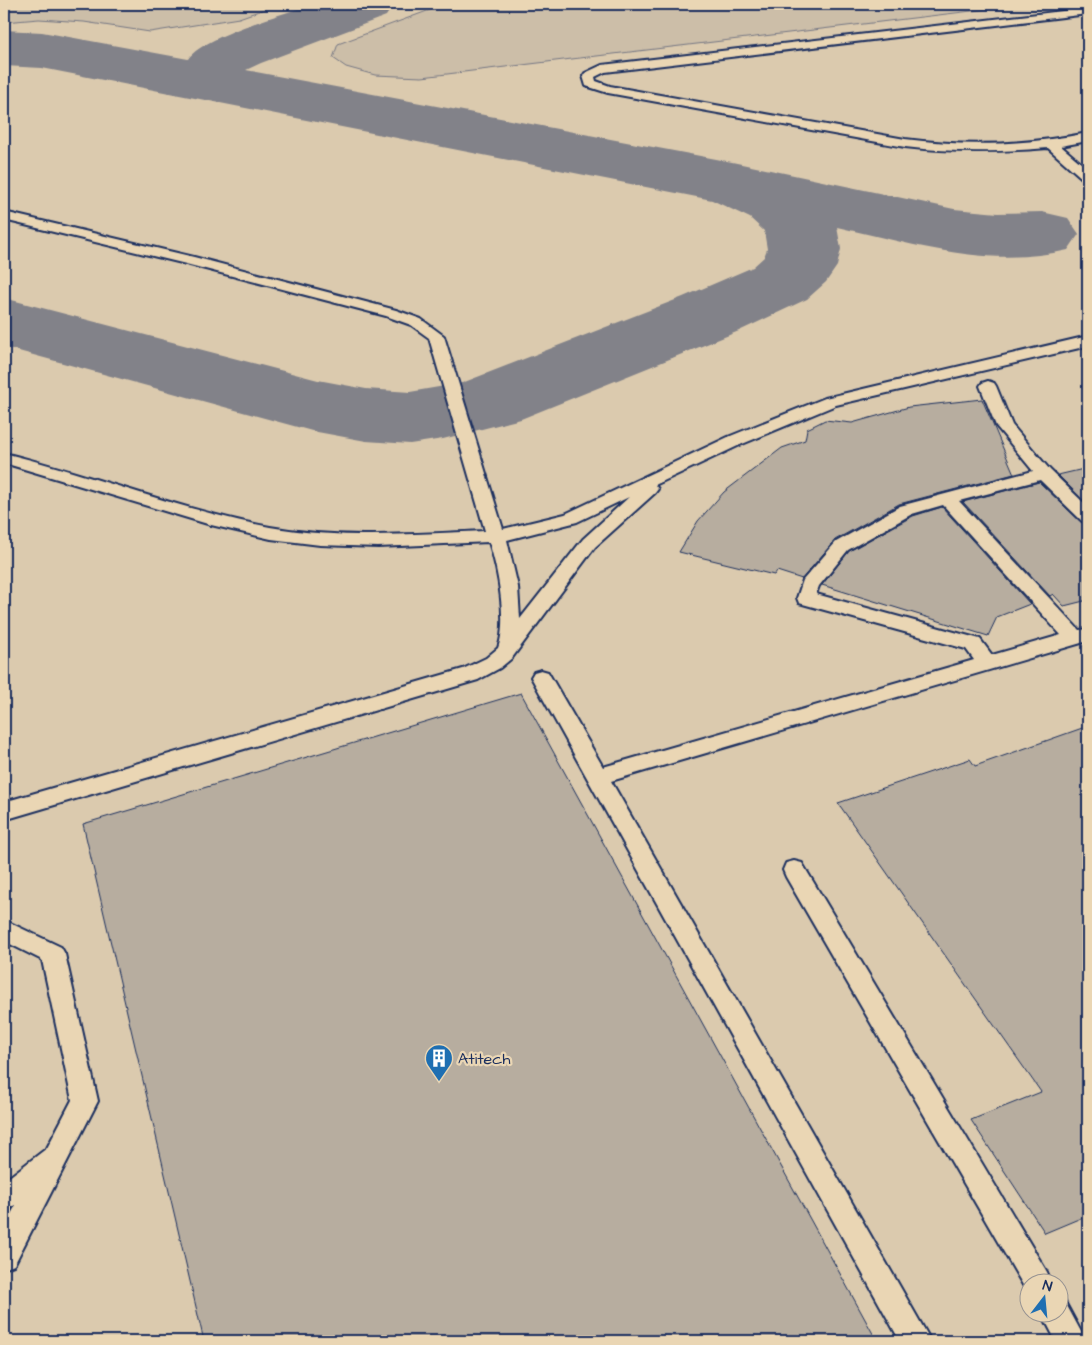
<svg xmlns="http://www.w3.org/2000/svg" width="1092" height="1345" viewBox="0 0 1092 1345" font-family="'Architects Daughter',sans-serif">
	<style>
		.built { fill: #dbcaae; fill-rule: evenodd }
		.green { fill: #ccbea8; stroke: #747683 }
		.lines { fill: none; stroke-linecap: round; stroke-linejoin: round }
		.taxiway { fill: #828289; fill-rule: evenodd }
		.building { fill: #b7ad9f; stroke: #1b2f5e }
		.lane-casing { stroke: #1b2f5e; stroke-width: 4 }
		.lane { fill: #ead6b4; fill-rule: evenodd }
		.labels { text-anchor: middle; stroke-width: 4.5; stroke-linejoin: round; paint-order: stroke }
		.near-poi-label { font-size: 16px; fill: #1b2f5e; stroke: #ead6b4; text-anchor: start }
	</style>
	<rect width="100%" height="100%" fill="#ead6b4"/>
	<filter id="ink" filterUnits="userSpaceOnUse"><feTurbulence type="fractalNoise" baseFrequency=".02" numOctaves="2"/><feDisplacementMap in="SourceGraphic" scale="10" xChannelSelector="R" yChannelSelector="G"/><feConvolveMatrix kernelMatrix="1 2 1 2 8 2 1 2 1" color-interpolation-filters="sRGB"/></filter>
	<g filter="url(#ink)">
		<path class="built" d="M4 4H1088V1341H4ZM1030 1282H1060V1312H1030Z"/>
		<g class="green">
			<polygon points="4,4 279,4 239,18 150,32 84,22 39,19 4,22"/>
			<polygon points="446,4 1030,4 422,77 375,75 346,67 333,58 338,44"/>
		</g>
		<g class="lines">
			<path class="taxiway" d="M313 4H394L386 16 261 63 246 70 732 162 954 209 998 213 1042 212 1068 218 1079 234 1068 250C988 269 914 244 837 227L841 249 837 266 826 282 807 299 739 331 521 419 443 439 410 444 366 441 312 431 4 347V298L318 380 366 389 410 392 462 383 683 297 753 267 764 257 767 249 764 231 750 218 712 200 42 68 4 66V30L42 32 188 59C204 36 283 14 313 4Z"/>
		</g>
		<g class="building">
			<polygon points="982,399 1014,474 899,504 835,540 802,579 777,571 774,575 679,552 698,521 724,492 782,448 805,440 807,429 825,420 852,423 909,407"/>
			<polygon points="1088,468 1088,505 1058,475"/>
			<polygon points="1039,482 1081,522 1088,525 1088,600 1064,606 1053,594 1050,596 963,502"/>
			<polygon points="942,507 1030,604 997,617 988,636 822,585 849,551 913,516"/>
			<polygon points="521,693 877,1341 204,1341 83,824"/>
			<polygon points="1088,726 1088,1215 1045,1233 971,1120 1041,1092 838,803 970,759 975,766"/>
		</g>
		<g class="lines">
			<g class="lane-casing">
				<g id="lane">
					<path d="M1088 8V14L605 72 595 77 596 81 610 86 905 139C966 147 1027 145 1088 133V141L1061 146 1088 169V180L1083 179 1048 148C999 152 954 153 905 147L608 93 586 86 583 76 585 73 602 65Z"/>
					<path d="M4 212 194 257 396 310 421 319 444 336 503 529 565 514 728 437 825 398 1088 336V346L836 405 740 445 655 485 658 489 655 493 595 547 512 658 500 668 478 680 4 820V802L463 669 486 658 498 648C508 621 498 570 489 542L378 547 320 545 271 539 211 525 4 463V453C93 475 180 510 270 527 341 540 414 534 485 531L429 338 411 325 386 316 186 264 4 220ZM629 497 583 539 520 619 518 587 507 540 577 522Z"/>
					<path d="M988 381 994 383 996 386 1012 425 1050 470 1088 507V523L1082 521 1040 480 959 501 1079 630 1088 629V641L611 781 931 1341H900L531 677 534 672 541 670 548 672 603 767 974 660 966 649 799 603 797 598 803 580 836 542 900 506 1033 471 996 426 980 386 982 383ZM943 505 1061 635 992 655 980 639 816 594 819 586 848 550 912 514Z"/>
					<polygon points="794,861 802,863 1047,1272 1051,1282 1030,1282 1030,1293 1027,1292 786,877 783,870 786,863"/>
					<polygon points="4,920 61,947 65,954 98,1101 14,1265 4,1269 4,1227 16,1205 4,1209 4,1181 47,1148 72,1100 42,960 4,941"/>
					<polygon points="1060,1299 1065,1302 1086,1341 1056,1341 1041,1312 1060,1312"/>
				</g>
			</g>
			<use href="#lane" class="lane"/>
		</g>
	</g>
	<defs>
		<g id="building-pin" transform="scale(1.4375)"><path d="M0 17L-7.5 6A9.5 9.5 0 1 1 7.5 6Z" fill="#1f6fb2" stroke="#ead6b4"/><path d="M-4-6H4V6H1V3H-1V6H-4ZM-2.5-4.3h1.7v1.8h-1.7ZM.8-4.3h1.7v1.8H.8ZM-2.5-1h1.7V.8h-1.7ZM.8-1h1.7V.8H.8Z" fill="#fff"/></g>
	</defs>
	<g fill-rule="evenodd">
		<use href="#building-pin" x="439" y="1058"/>
	</g>
	<g class="labels">
		<g class="near-poi-label">
			<text x="458" y="1064">Atitech</text>
		</g>
	</g>
	<rect width="1092" height="1345" fill="none" stroke="#ead6b4" stroke-width="20"/>
	<rect x="10" y="10" width="1072" height="1325" fill="none" stroke="#1b2f5e" stroke-width="2" filter="url(#ink)"/>
	<g transform="translate(1044 1298) rotate(16)"><circle r="24" fill="#ead6b4" stroke="#979392"/>
	<path d="M0-4L9 19L0 12L-9 19Z" fill="#1f6fb2"/>
	<text y="-8" font-size="14" font-weight="bold" text-anchor="middle" fill="#1b2f5e">N</text>
	</g>
</svg>
